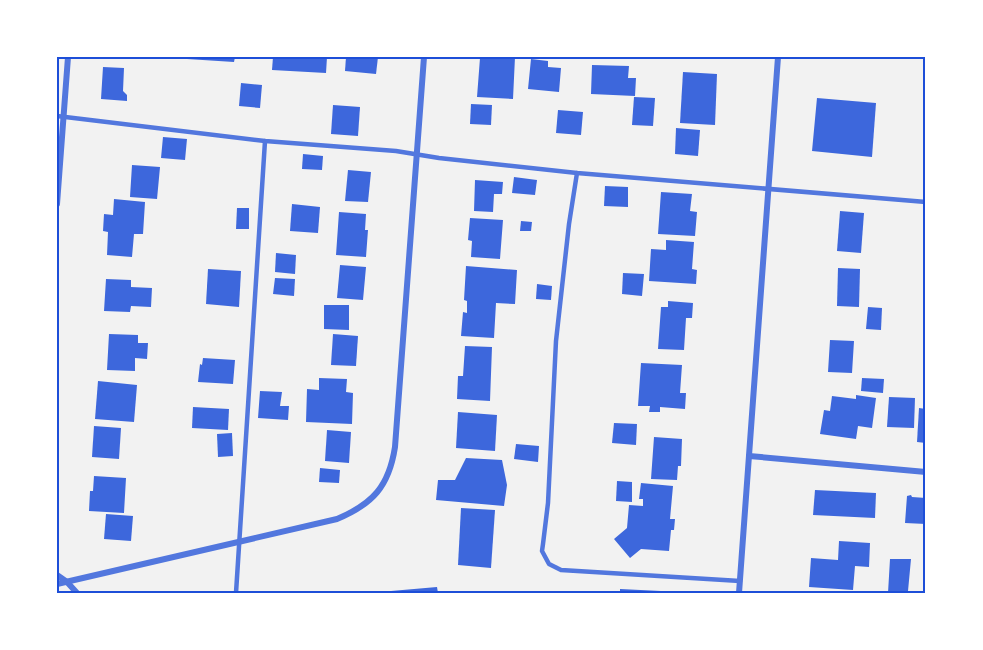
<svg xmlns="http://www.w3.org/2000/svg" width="983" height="650" viewBox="0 0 983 650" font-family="Signika,sans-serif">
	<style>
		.building { fill: #3d67dc }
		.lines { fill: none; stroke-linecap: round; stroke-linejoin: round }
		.service { stroke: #5277de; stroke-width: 4.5 }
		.minor { stroke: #5277de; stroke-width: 6 }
		.neatline { fill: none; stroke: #1d4ed8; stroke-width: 2 }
	</style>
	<rect width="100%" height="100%" fill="#f2f2f2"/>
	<g class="building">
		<polygon points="187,57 235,57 234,62 187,59"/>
		<polygon points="273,57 327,57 326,73 272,70"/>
		<polygon points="346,57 378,57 376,74 345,71"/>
		<polygon points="488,57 515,57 513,99 477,97 480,58 488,59"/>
		<polygon points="531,59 548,61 548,67 561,68 559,92 528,89"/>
		<polygon points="592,65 629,66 628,78 636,78 635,96 591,94"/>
		<polygon points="103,67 124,68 123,91 127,95 127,101 101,99"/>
		<polygon points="683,72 717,74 715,125 680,123"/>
		<polygon points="241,83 262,85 260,108 239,106"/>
		<polygon points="634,97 655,98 653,126 632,125"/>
		<polygon points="817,98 876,103 872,157 812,151"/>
		<polygon points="471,104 492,105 491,125 470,124"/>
		<polygon points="333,105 360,107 358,136 331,134"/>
		<polygon points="558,110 583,112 581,135 556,133"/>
		<polygon points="676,128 700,130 698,156 675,154"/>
		<polygon points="163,137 187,139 185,160 161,158"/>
		<polygon points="303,154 323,156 322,170 302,169"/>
		<polygon points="132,165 160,167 157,199 130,197"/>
		<polygon points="348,170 371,172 368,202 345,201"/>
		<polygon points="514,177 537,180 535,195 512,193"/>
		<polygon points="475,180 503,182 502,194 494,194 493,212 474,211"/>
		<polygon points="605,186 628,187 628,207 604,206"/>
		<polygon points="661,192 692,194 690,211 697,212 695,236 658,234"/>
		<polygon points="114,199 145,202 143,234 134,234 132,257 107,255 108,232 103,231 104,214 113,215"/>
		<polygon points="292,204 320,207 318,233 290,231"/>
		<polygon points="237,208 249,208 249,229 236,229"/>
		<polygon points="840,211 864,213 861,253 837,251"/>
		<polygon points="339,212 366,214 365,230 368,230 366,257 336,255"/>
		<polygon points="470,218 503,220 500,259 471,257 472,241 468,240"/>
		<polygon points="521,221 532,222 531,231 520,231"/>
		<polygon points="666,240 694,242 692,269 697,270 696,284 649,281 651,249 666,250"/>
		<polygon points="276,253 296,255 295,274 275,272"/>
		<polygon points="340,265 366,267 363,300 337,298"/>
		<polygon points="466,266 517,270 515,304 496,303 494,338 461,336 463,312 467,313 467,301 464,300"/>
		<polygon points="838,268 860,269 859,307 837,306"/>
		<polygon points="208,269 241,271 239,307 206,304"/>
		<polygon points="623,273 644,274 642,296 622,294"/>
		<polygon points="275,278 295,279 294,296 273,294"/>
		<polygon points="106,279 131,280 131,287 152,288 151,307 131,306 130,312 104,311"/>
		<polygon points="537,284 552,286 551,300 536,299"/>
		<polygon points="668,301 693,303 692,318 686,318 684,350 658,349 661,307 668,307"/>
		<polygon points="324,305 349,305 349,330 324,329"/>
		<polygon points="868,307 882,308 881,330 866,329"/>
		<polygon points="109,334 138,335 138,343 148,343 147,359 135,358 135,371 107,370"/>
		<polygon points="333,334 358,336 356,366 331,365"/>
		<polygon points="830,340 854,341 852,373 828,372"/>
		<polygon points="465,346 492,347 490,401 457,399 458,376 463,376"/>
		<polygon points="203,358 235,360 233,384 198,382 200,364 202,365"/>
		<polygon points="641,363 682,365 680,393 686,393 685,409 660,407 660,412 649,412 650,406 638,406"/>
		<polygon points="319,378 347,379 346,392 353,393 352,424 306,422 307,389 319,390"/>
		<polygon points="862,378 884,379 883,393 861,391"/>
		<polygon points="98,381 137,385 134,422 95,419"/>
		<polygon points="260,391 282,392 280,406 289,406 288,420 258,418"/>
		<polygon points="856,395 876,398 872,428 858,426 856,439 820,434 824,410 830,411 832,396 856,399"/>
		<polygon points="889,397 915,398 914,428 887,427"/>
		<polygon points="193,407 229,409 228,430 192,428"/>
		<polygon points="919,408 926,409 926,443 917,442"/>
		<polygon points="458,412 497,415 495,451 456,448"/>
		<polygon points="614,423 637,424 636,445 612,443"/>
		<polygon points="94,426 121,428 119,459 92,457"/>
		<polygon points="327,430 351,432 349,463 325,461"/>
		<polygon points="232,433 233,456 218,457 217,434"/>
		<polygon points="654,437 682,439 681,466 678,466 677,480 651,479"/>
		<polygon points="516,444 539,446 538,462 514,459"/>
		<polygon points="466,458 502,460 507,485 504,506 436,500 438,480 455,480"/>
		<polygon points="320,468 340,470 339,483 319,482"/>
		<polygon points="94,476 126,478 124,513 89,511 90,491 93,491"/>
		<polygon points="617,481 632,482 632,502 616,501"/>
		<polygon points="641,483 673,486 670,519 675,519 674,530 671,530 669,551 641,549 630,558 614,539 627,528 629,505 643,506 643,499 639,499"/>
		<polygon points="815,490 876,493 875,518 813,515"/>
		<polygon points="911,495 912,497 926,498 926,524 905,523 907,496"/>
		<polygon points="461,508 495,510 491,568 458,565"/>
		<polygon points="106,514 133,516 131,541 104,539"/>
		<polygon points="839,541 870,543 869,567 855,566 853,590 809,587 811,558 838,560"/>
		<polygon points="890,559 911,559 908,591 910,593 888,593"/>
		<polygon points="437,587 438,593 391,593 391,591"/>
		<polygon points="620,589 661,591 661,593 620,593"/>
	</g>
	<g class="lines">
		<g class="service">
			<polyline points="57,116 265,141 396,151 439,158 577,173 926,202"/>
			<polyline points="577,173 569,224 556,341 548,503 543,544 542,551 549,564 561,570 740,581"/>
			<polyline points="236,593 265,141"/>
		</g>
		<g class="minor">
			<polyline points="57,204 68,57"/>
			<polyline points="749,456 926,472"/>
			<polyline points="57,575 67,582 77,593"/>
			<path d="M57 584 337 519C373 504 389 486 395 447L424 57"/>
			<polyline points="739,593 778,57"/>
		</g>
	</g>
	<rect width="983" height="650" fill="none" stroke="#ffffff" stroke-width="117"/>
	<rect x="58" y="58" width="866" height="534" class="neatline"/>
</svg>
